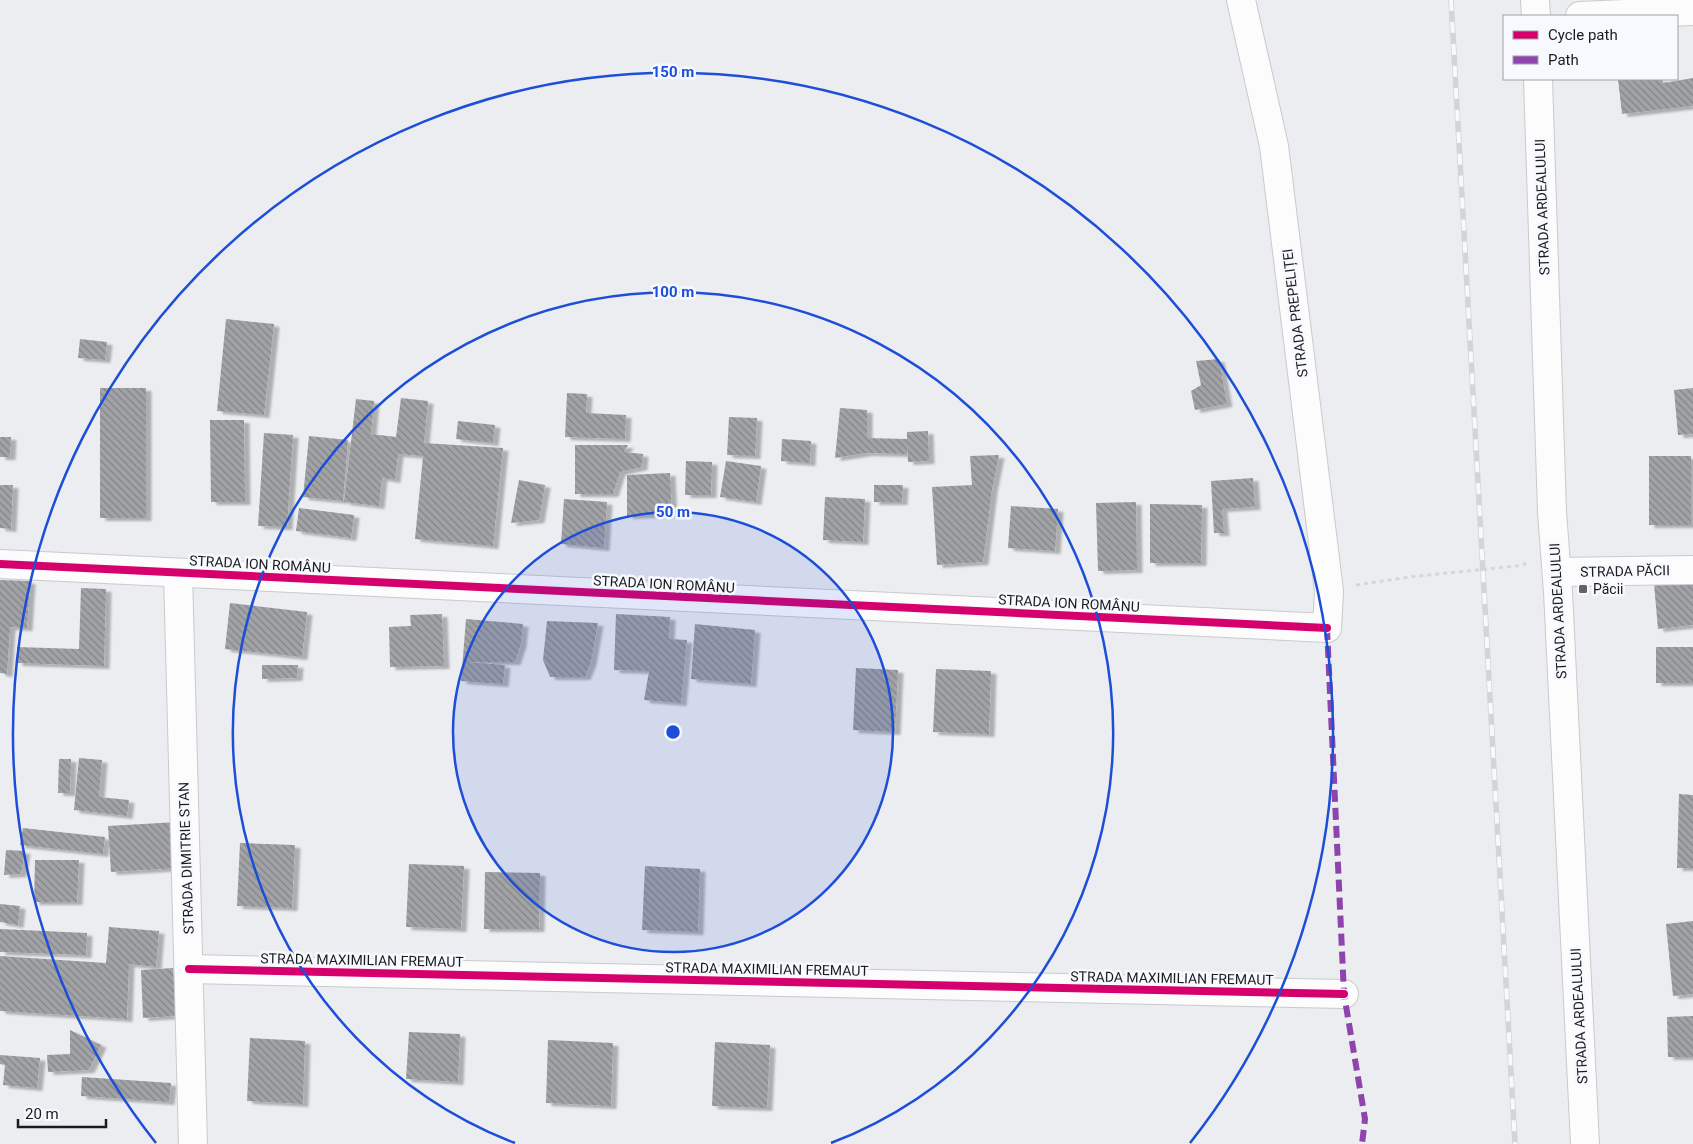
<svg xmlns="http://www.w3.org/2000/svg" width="1693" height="1144" viewBox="0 0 1693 1144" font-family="Roboto,sans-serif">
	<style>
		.building { fill: url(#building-back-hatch); filter: url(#shadow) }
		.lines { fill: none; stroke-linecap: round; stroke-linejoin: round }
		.minor-casing { stroke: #c9cacc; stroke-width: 30 }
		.path { stroke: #d6d6d7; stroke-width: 3; stroke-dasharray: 4 4; stroke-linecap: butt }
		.minor { stroke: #fcfcfd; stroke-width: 28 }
		.rail-casing { stroke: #d3d4d4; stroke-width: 5.5 }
		.rail { stroke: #f7f9ff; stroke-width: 4; stroke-dasharray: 11; stroke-linecap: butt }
		.quiet { stroke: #8e44ad; stroke-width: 6; stroke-dasharray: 12 6; stroke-linecap: butt }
		.cycleway-casing { stroke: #f7f9ff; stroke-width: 11 }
		.cycleway { stroke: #d6006c; stroke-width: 8 }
		.ring { fill: none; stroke: #1d4ed8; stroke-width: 2.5 }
		.poi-dot { fill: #646467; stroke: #f7f9ff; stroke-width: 2 }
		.labels { text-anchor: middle; stroke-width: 5; stroke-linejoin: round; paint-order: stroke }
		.street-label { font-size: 14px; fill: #1a1b1d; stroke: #f7f9ff }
		.poi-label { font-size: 14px; fill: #1a1b1d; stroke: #f7f9ff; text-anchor: start }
		.centre { fill: #1d4ed8; stroke: #f7f9ff; stroke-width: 2.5 }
		.ring-label { font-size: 15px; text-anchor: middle; font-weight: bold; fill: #1d4ed8; stroke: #f7f9ff; stroke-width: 5; stroke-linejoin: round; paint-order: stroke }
	</style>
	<defs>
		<pattern id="building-back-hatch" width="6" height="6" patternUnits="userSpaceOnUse" patternTransform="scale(1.25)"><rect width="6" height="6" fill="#a2a3a6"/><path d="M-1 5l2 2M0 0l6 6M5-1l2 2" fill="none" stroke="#838487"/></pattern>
		<filter id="shadow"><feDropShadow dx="5.5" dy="3" stdDeviation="1" flood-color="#0004"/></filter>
	</defs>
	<rect width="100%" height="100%" fill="#ecedf0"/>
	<g class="building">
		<polygon points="1693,78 1693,106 1622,114 1618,79 1662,79 1663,83"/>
		<polygon points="226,319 274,324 264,415 217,411"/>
		<polygon points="80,339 107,342 105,360 78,358"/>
		<polygon points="1219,359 1227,404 1195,410 1191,391 1201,385 1196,361"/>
		<rect x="100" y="388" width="46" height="130"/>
		<polygon points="1693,388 1693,434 1678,435 1674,390"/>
		<polygon points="567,393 587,394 586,413 626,415 625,439 565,437"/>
		<polygon points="401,398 428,401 424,443 503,448 493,546 415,539 423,456 398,454 395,480 382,478 379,506 344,502 356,399 374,401 371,434 396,437"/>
		<polygon points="840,408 867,410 867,438 907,439 907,432 928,431 929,461 908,462 907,442 907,454 867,453 835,458"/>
		<polygon points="729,417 757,418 755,456 727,455"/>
		<polygon points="210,420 244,420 245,502 211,502"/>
		<polygon points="458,421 495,425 493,443 456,439"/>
		<polygon points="264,433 293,435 287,527 258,526"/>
		<polygon points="309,436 348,440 343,501 303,497"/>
		<polygon points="0,437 11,437 10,457 0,457"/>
		<polygon points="782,439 811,441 810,463 781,461"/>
		<polygon points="575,445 628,445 624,452 643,454 642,467 620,472 613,494 575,494"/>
		<polygon points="999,455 992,490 983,562 937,565 932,487 972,485 970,456"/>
		<rect x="1649" y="456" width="42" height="69"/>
		<polygon points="686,461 712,462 711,495 685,495"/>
		<polygon points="726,461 761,466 756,502 720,497"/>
		<polygon points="670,473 672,514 627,516 627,475"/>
		<polygon points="1253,478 1255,507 1222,509 1224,533 1214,533 1211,481"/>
		<polygon points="519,480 545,485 539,520 511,523"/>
		<polygon points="0,485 13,485 11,529 0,528"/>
		<polygon points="874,485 903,485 902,502 874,502"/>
		<polygon points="825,497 865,499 863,542 823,540"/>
		<polygon points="564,499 607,502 604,548 561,544"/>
		<polygon points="1136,502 1137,570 1098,571 1096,503"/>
		<polygon points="1150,504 1202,505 1201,563 1150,563"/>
		<polygon points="1011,506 1058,509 1055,551 1008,548"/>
		<polygon points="299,508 354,515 351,538 296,531"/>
		<polygon points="0,580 30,581 27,628 10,627 7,674 0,673"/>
		<polygon points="1693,581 1693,625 1658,629 1654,584"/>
		<polygon points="81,588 106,589 104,666 17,663 17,647 79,649"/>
		<polygon points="230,603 307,612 302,657 225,649"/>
		<polygon points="442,614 444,666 390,667 389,627 411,626 410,615"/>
		<polygon points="616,614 670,617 669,639 687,640 681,703 644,700 649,671 614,670"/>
		<polygon points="466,619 523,624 521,644 515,662 468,662 505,665 503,684 461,681"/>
		<polygon points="547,621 598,623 591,662 585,677 550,677 543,660"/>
		<polygon points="695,624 755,630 751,684 691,679"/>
		<rect x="1656" y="647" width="37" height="36"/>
		<polygon points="262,665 298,665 297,678 262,679"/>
		<polygon points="856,668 898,670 895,732 853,730"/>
		<polygon points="936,669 991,671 989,734 933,732"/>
		<polygon points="79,758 102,760 99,797 129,800 127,816 74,810"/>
		<polygon points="59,759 71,759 70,793 58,793"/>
		<polygon points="1679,794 1693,795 1693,868 1677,868"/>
		<polygon points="177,822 180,868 111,872 108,826"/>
		<polygon points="23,828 105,837 103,854 20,845"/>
		<polygon points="240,843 295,845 292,908 237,906"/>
		<polygon points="6,850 25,851 21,874 4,875"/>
		<polygon points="35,860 79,860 77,902 34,902"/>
		<polygon points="409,864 464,866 461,929 406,927"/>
		<polygon points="645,866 700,869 698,932 642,930"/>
		<polygon points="485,872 540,873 539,929 484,929"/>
		<polygon points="0,904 20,906 18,925 0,922"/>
		<polygon points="1693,921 1693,994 1673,996 1666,924"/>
		<polygon points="109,927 159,931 156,967 129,964 127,1019 0,1011 0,956 106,963"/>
		<polygon points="0,929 87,933 86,955 0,952"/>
		<polygon points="173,968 176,1016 143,1018 141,970"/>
		<polygon points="1693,1016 1693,1057 1668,1057 1667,1017"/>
		<polygon points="70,1030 101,1045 89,1070 48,1072 47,1055 70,1054"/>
		<polygon points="409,1032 460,1034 458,1082 406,1079"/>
		<polygon points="250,1038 305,1041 303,1104 247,1101"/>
		<polygon points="548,1040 613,1043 611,1106 546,1103"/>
		<polygon points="715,1042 770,1045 767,1108 712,1106"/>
		<polygon points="0,1055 40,1058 37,1088 3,1085 5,1065 0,1064"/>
		<polygon points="82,1077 171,1083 169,1102 81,1096"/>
	</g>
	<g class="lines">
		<g class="minor-casing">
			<g id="minor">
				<polyline points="1535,0 1536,16"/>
				<polyline points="1580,16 1693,11"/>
				<polyline points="1538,79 1552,512 1558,592 1585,1144"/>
				<polyline points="0,564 1327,628 1329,591 1274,146 1241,0"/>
				<polyline points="1557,572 1693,570"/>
				<polyline points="178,573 193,1144"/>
				<polyline points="189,969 1344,994"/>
			</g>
		</g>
		<polyline class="path" points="1356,585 1409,577 1516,566 1523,565 1527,562"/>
		<use href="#minor" class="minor"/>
		<g class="rail-casing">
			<polyline id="rail" points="1451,0 1515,1144"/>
		</g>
		<use href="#rail" class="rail"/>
		<polyline class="quiet" points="1327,628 1344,994 1365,1119 1362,1144"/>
		<g class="cycleway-casing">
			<g id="cycleway">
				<polyline points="0,564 1327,628"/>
				<polyline points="189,969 1344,994"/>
			</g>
		</g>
		<use href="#cycleway" class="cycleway"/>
	</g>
	<circle cx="673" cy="732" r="220" fill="#1d4ed8" fill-opacity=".12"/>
	<g class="ring">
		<circle cx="673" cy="732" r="220"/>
		<path d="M515 1143A440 440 0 1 1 831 1143"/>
		<path d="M156 1143A660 660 0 1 1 1190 1143"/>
	</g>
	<rect class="poi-dot" x="1578" y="584" width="10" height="10" rx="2.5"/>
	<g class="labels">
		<g class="street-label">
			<text transform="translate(1542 207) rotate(-92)" y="5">STRADA ARDEALULUI</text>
			<text transform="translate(1295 313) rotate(-97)" y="5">STRADA PREPELIȚEI</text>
			<text transform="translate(260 564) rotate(3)" y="5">STRADA ION ROMÂNU</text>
			<text transform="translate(1625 571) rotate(-1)" y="5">STRADA PĂCII</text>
			<text transform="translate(664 584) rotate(3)" y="5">STRADA ION ROMÂNU</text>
			<text transform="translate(1069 603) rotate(3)" y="5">STRADA ION ROMÂNU</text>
			<text transform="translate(1558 611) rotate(-93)" y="5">STRADA ARDEALULUI</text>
			<text transform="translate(186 858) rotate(-92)" y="5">STRADA DIMITRIE STAN</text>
			<text transform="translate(362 960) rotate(1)" y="5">STRADA MAXIMILIAN FREMAUT</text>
			<text transform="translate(767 969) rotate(1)" y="5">STRADA MAXIMILIAN FREMAUT</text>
			<text transform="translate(1172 978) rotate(1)" y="5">STRADA MAXIMILIAN FREMAUT</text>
			<text transform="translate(1579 1016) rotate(-93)" y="5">STRADA ARDEALULUI</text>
		</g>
		<g class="poi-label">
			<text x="1593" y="594">Păcii</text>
		</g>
	</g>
	<circle cx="673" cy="732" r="8" class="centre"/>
	<g class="ring-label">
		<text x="673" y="77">150 m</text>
		<text x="673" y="297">100 m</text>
		<text x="673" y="517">50 m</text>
	</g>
	<rect x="1503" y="15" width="175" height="65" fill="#f7f9ff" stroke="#9fa0a5"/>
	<rect x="1513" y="31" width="25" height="8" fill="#d6006c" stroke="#9fa0a5"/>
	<text x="1548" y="40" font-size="15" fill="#1a1b1d">Cycle path</text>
	<rect x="1513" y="56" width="25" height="8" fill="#8e44ad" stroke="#9fa0a5"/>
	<text x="1548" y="65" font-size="15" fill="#1a1b1d">Path</text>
	<path d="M18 1119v8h88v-8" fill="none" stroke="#1a1b1d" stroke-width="2.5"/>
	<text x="25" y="1119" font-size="15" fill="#1a1b1d" stroke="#f7f9ff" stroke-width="4" paint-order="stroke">20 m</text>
</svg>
